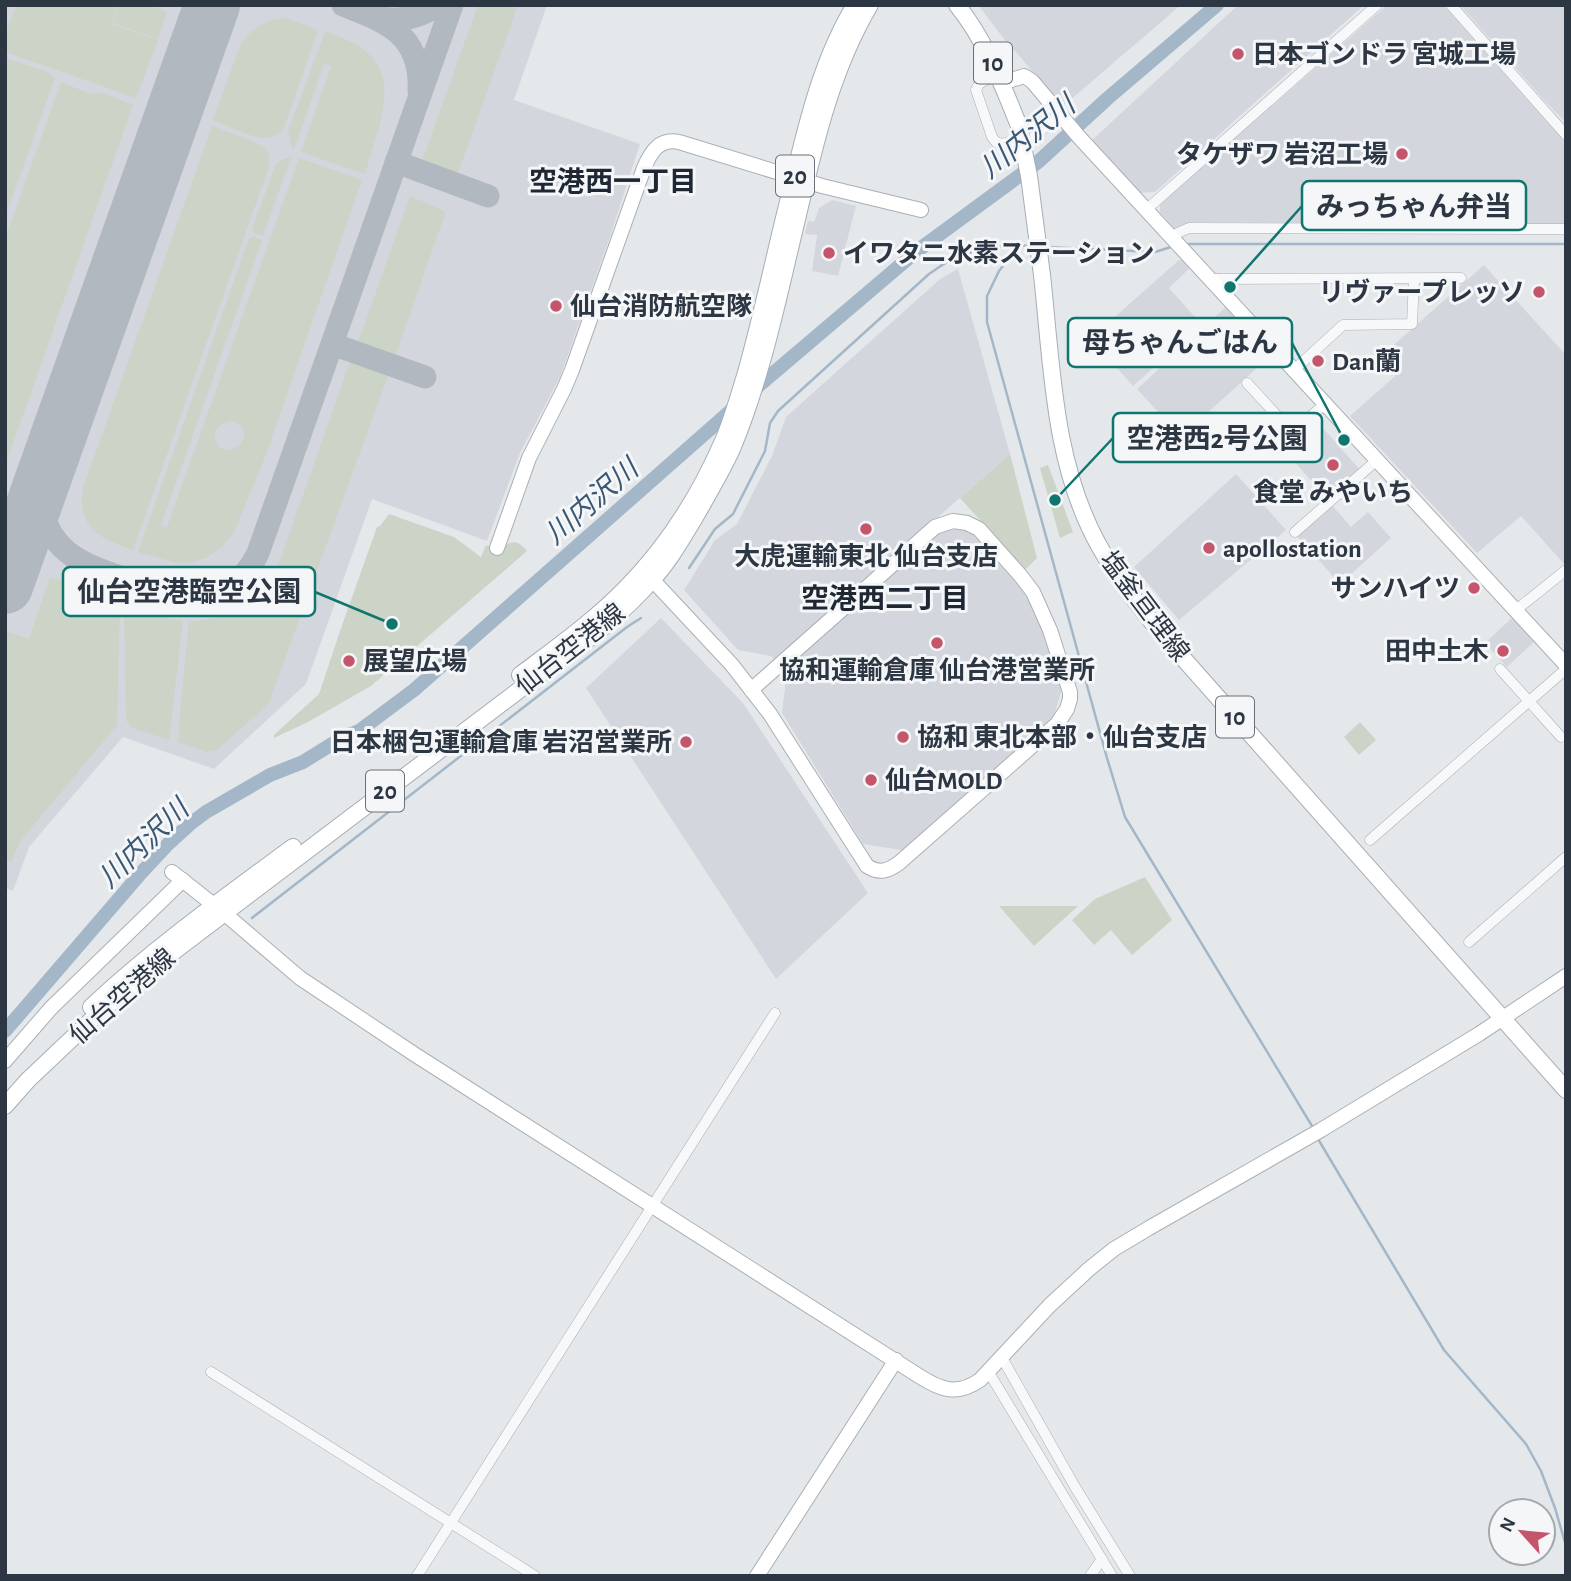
<svg xmlns="http://www.w3.org/2000/svg" width="1571" height="1581" viewBox="0 0 1571 1581" font-family="'Alegreya Sans','Noto Sans JP',sans-serif">
	<style>
		.built { fill: #d3d7dd }
		.green { fill: #cbd4c6; fill-rule: evenodd }
		.lines { fill: none; stroke-linecap: round; stroke-linejoin: round }
		.stream { stroke: #a3b7c8; stroke-width: 2.5 }
		.river { stroke: #a3b7c8; stroke-width: 14 }
		.taxiway { stroke: #b2b8c0; stroke-width: 23 }
		.runway { stroke: #b2b8c0; stroke-width: 56 }
		.street-casing { stroke: #aaafb5; stroke-width: 11 }
		.secondary-casing { stroke: #aaafb5; stroke-width: 16 }
		.primary-casing { stroke: #a5adb6; stroke-width: 18 }
		.street { stroke: #f7f8fa; stroke-width: 10 }
		.secondary { stroke: #fff; stroke-width: 14 }
		.primary { stroke: #fff; stroke-width: 16 }
		.primary-bridge-casing { stroke: #a5adb6; stroke-width: 18; stroke-linecap: butt }
		.primary-bridge { stroke: #fff; stroke-width: 16 }
		.poi-dot { fill: #c5556b; stroke: #f4f6f8; stroke-width: 2.5 }
		.labels { text-anchor: middle; stroke-width: 6; stroke-linejoin: round; paint-order: stroke }
		.shield { fill: #f4f6f8; stroke: #697079; stroke-width: 2 }
		.shield-label { font-size: 24px; font-weight: bold; fill: #2d3643 }
		.poi-label { font-size: 26px; font-weight: bold; fill: #2d3643; stroke: #f4f6f8; text-anchor: start }
		.street-label { font-size: 26px; fill: #2d3643; stroke: #f4f6f8 }
		.water-label { font-size: 28px; font-style: italic; fill: #3a5774; stroke: #f4f6f8 }
		.neighbourhood-label { font-size: 28px; font-weight: bold; fill: #1f2734; stroke: #f4f6f8 }
		.leader { fill: none; stroke: #0f766e; stroke-width: 2.5 }
		.callout-dot { fill: #0f766e; stroke: #f4f6f8; stroke-width: 2.5 }
		.callout { fill: #f4f6f8; stroke: #0f766e; stroke-width: 2.5 }
		.callout-label { font-size: 28px; text-anchor: middle; font-weight: bold; fill: #2d3643 }
	</style>
	<rect width="100%" height="100%" fill="#e5e8eb"/>
	<g class="built">
		<polygon points="5,5 547,5 514,100 640,144 610,237 560,377 520,453 487,541 372,499 306,684 214,769 123,737 29,847 13,891 5,888"/>
		<polygon points="978,5 1181,5 1062,107 1022,59 1007,43"/>
		<polygon points="1238,5 1364,5 1155,192 1137,193 1091,141"/>
		<polygon points="1387,5 1443,5 1566,143 1566,225 1223,222 1192,222 1175,229 1160,212 1160,204"/>
		<polygon points="1460,5 1566,5 1566,123 1542,98"/>
		<polygon points="832,200 856,206 838,276 812,271 817,235 805,234 808,221 814,222 819,208"/>
		<polygon points="1179,260 1185,260 1191,267 1169,288 1202,325 1133,386 1091,338"/>
		<polygon points="1484,265 1566,355 1565,565 1521,516 1477,553 1350,416 1395,376 1379,358"/>
		<polygon points="958,269 1010,454 775,660 771,656 738,650 684,590 715,540 737,524 772,456 786,417 940,279"/>
		<polygon points="1227,306 1271,355 1181,437 1137,389"/>
		<polygon points="1314,418 1360,470 1327,499 1282,447"/>
		<polygon points="1236,474 1286,530 1179,620 1134,567"/>
		<polygon points="1330,503 1351,527 1368,512 1391,538 1340,584 1295,534"/>
		<polygon points="963,529 975,536 1010,572 1036,612 1063,685 1052,722 903,853 900,850 863,844 782,713 787,670 785,667 936,534 948,530"/>
		<polygon points="1515,615 1537,639 1507,667 1485,643"/>
		<polygon points="661,618 743,703 868,893 776,979 586,688"/>
	</g>
	<g class="green">
		<path d="M16 5H118L112 24 158 40 136 98 8 53C1 38 11 21 16 5Z"/>
		<polygon points="119,5 148,5 167,12 158,39 113,23"/>
		<polygon points="478,5 518,5 458,173 422,161"/>
		<path d="M286 18 318 30 284 128C280 133 276 137 269 138 255 140 228 126 213 120L239 48C250 28 264 20 286 18Z"/>
		<path d="M325 32C411 56 384 109 365 174L301 152 331 66 324 64 294 150 291 145 288 131Z"/>
		<polygon points="5,58 48,72 55,78 5,218"/>
		<polygon points="61,82 91,94 104,93 133,105 5,466 5,239"/>
		<path d="M212 126 255 142 266 149 269 154V167L133 550C100 538 77 530 83 488Z"/>
		<polygon points="291,157 263,236 254,233 252,229 276,164 283,159"/>
		<path d="M299 158 362 180 264 460 234 532 223 546 208 557 191 563H176L138 552 249 238 253 236 262 240 161 525 167 527ZM230 421C265 430 226 467 216 441 212 430 221 423 230 421Z"/>
		<polygon points="410,196 443,210 445,214 395,357 358,343"/>
		<path d="M351 359 389 373 270 700 266 706 217 750 206 752 177 742 180 733H178L189 621C233 621 259 598 280 560Z"/>
		<polygon points="1010,454 1037,558 1025,570 960,498"/>
		<polygon points="1048,465 1073,532 1060,538 1040,468"/>
		<path d="M389 514 454 537 481 557 486 545 501 551C510 538 519 541 527 551L371 686 308 722 274 738V735L319 694 340 631 377 527 380 526Z"/>
		<polygon points="50,577 120,602 117,725 21,840 11,862 5,860 5,631 29,639"/>
		<polygon points="124,604 163,617 183,621 169,740 132,728 126,720"/>
		<polygon points="1360,722 1376,740 1359,755 1344,737"/>
		<polygon points="1145,877 1172,920 1132,955 1111,930 1094,945 1072,920 1095,899"/>
		<polygon points="999,906 1078,906 1034,946"/>
	</g>
	<g class="lines">
		<g class="stream">
			<polyline points="1184,244 1566,244"/>
			<polyline points="1020,245 999,271 987,296 987,322 1107,758 1125,817 1312,1126"/>
			<polyline points="1045,247 1155,252 1174,246"/>
			<path d="M689 568 715 529 733 514 765 451 770 423 778 411 929 274C937 269 945 262 953 259 978 248 1006 244 1032 246"/>
			<polyline points="252,918 627,627 641,618"/>
			<polyline points="1318,1139 1444,1350 1526,1444 1541,1471 1555,1508 1566,1546"/>
		</g>
		<g class="river">
			<polyline points="750,393 917,251 1038,162 1108,98 1217,5"/>
			<polyline points="5,1031 141,873 168,844 190,824 206,812 270,775 303,762 345,736 359,731 414,690 735,407"/>
		</g>
		<g class="taxiway">
			<path d="M343 5C387 22 422 35 419 91"/>
			<path d="M376 17C398 22 419 18 438 5"/>
			<polyline points="204,26 220,5"/>
			<polyline points="396,162 488,196"/>
			<polyline points="332,344 425,377"/>
			<path d="M39 490C43 552 81 564 132 581 147 587 163 594 178 597 213 603 244 583 258 553L452 5"/>
		</g>
		<polyline class="runway" points="5,586 212,5"/>
		<g class="street-casing">
			<g id="street">
				<polyline points="1451,5 1566,135"/>
				<polyline points="998,73 979,84 976,90 992,137 996,142 1001,144 1034,137 1060,114"/>
				<polyline points="1146,210 1377,5"/>
				<polyline points="1171,236 1189,228 1566,229"/>
				<polyline points="1210,279 1461,278"/>
				<polyline points="1294,370 1343,325 1412,324 1414,279"/>
				<polyline points="1247,383 1292,432 1325,404"/>
				<polyline points="1295,532 1377,460"/>
				<polyline points="1516,610 1566,570"/>
				<polyline points="1500,669 1561,737"/>
				<polyline points="1370,840 1566,669"/>
				<polyline points="1469,942 1566,857"/>
				<polyline points="1000,1358 1005,1363 1075,1487 1130,1576"/>
				<polyline points="988,1371 1112,1576"/>
				<polyline points="211,1372 535,1576"/>
				<polyline points="417,1576 775,1013"/>
				<polyline points="1090,1576 1102,1559"/>
			</g>
		</g>
		<g class="secondary-casing">
			<g id="secondary">
				<polyline points="1002,83 1024,76 1032,81 1079,137 1566,665"/>
				<path d="M497 548 529 458 564 389 572 370 644 168C651 151 660 138 679 142L822 186 921 210"/>
				<path d="M646 573 732 665 770 714 867 866C879 874 888 871 899 863L1057 724 1067 709 1070 699V692L1050 630 1033 592 1020 575 979 529 967 523 953 521 935 527 751 690"/>
				<path d="M172 872 224 913 300 978 414 1054 919 1376C941 1390 957 1396 980 1380L1050 1305 1089 1269 1114 1249 1149 1228 1321 1130 1479 1034 1566 976"/>
				<polyline points="5,1061 51,1008 183,880"/>
				<polyline points="757,1576 896,1360"/>
			</g>
		</g>
		<g class="primary-casing">
			<g id="primary">
				<path d="M957 5C986 41 1002 84 1019 126"/>
				<path d="M1042 275C1052 365 1053 462 1098 544 1115 575 1137 603 1159 631L1566 1090"/>
				<path d="M520 675C557 647 595 620 627 587 667 546 700 494 723 441 732 420 738 398 745 376 761 320 773 262 787 206 804 137 818 66 855 5"/>
				<path d="M91 1007C154 948 224 898 293 847"/>
				<path d="M5 1106 28 1080 102 1010 177 949 543 672C583 645 621 616 652 580 669 562 681 540 694 519 707 496 721 473 732 449 763 375 779 293 798 215 815 143 832 69 870 5"/>
			</g>
		</g>
		<use href="#street" class="street"/>
		<use href="#secondary" class="secondary"/>
		<use href="#primary" class="primary"/>
		<g class="primary-bridge-casing">
			<polyline id="primary-bridge" points="1019,126 1029,176 1042,275"/>
		</g>
		<use href="#primary-bridge" class="primary-bridge"/>
	</g>
	<g class="poi-dot">
		<circle cx="1238" cy="54" r="7"/>
		<circle cx="1402" cy="154" r="7"/>
		<circle cx="829" cy="253" r="7"/>
		<circle cx="1539" cy="292" r="7"/>
		<circle cx="556" cy="306" r="7"/>
		<circle cx="1318" cy="361" r="7"/>
		<circle cx="1333" cy="465" r="7"/>
		<circle cx="866" cy="529" r="7"/>
		<circle cx="1209" cy="548" r="7"/>
		<circle cx="1474" cy="588" r="7"/>
		<circle cx="937" cy="643" r="7"/>
		<circle cx="1503" cy="651" r="7"/>
		<circle cx="349" cy="661" r="7"/>
		<circle cx="903" cy="737" r="7"/>
		<circle cx="686" cy="742" r="7"/>
		<circle cx="871" cy="780" r="7"/>
	</g>
	<g class="labels">
		<g class="shield">
			<rect x="974" y="42.5" width="38" height="41" rx="5"/>
			<rect x="776" y="155.5" width="38" height="41" rx="5"/>
			<rect x="1216" y="696.5" width="38" height="41" rx="5"/>
			<rect x="366" y="770.5" width="38" height="41" rx="5"/>
		</g>
		<g class="shield-label">
			<text x="993" y="71">10</text>
			<text x="795" y="184">20</text>
			<text x="1235" y="725">10</text>
			<text x="385" y="799">20</text>
		</g>
		<g class="poi-label">
			<text x="1252" y="63">日本ゴンドラ 宮城工場</text>
			<text x="1388" y="163" text-anchor="end">タケザワ 岩沼工場</text>
			<text x="843" y="262">イワタニ水素ステーション</text>
			<text x="1525" y="301" text-anchor="end">リヴァープレッソ</text>
			<text x="570" y="315">仙台消防航空隊</text>
			<text x="1332" y="370">Dan蘭</text>
			<text x="1333" y="501" text-anchor="middle">食堂 みやいち</text>
			<text x="1223" y="557">apollostation</text>
			<text x="866" y="565" text-anchor="middle">大虎運輸東北 仙台支店</text>
			<text x="1460" y="597" text-anchor="end">サンハイツ</text>
			<text x="1489" y="660" text-anchor="end">田中土木</text>
			<text x="363" y="670">展望広場</text>
			<text x="937" y="679" text-anchor="middle">協和運輸倉庫 仙台港営業所</text>
			<text x="917" y="746">協和 東北本部・仙台支店</text>
			<text x="672" y="751" text-anchor="end">日本梱包運輸倉庫 岩沼営業所</text>
			<text x="885" y="789">仙台MOLD</text>
		</g>
		<g class="street-label">
			<text transform="translate(1145 606) rotate(53)" y="9">塩釜亘理線</text>
			<text transform="translate(570 649) rotate(-38)" y="9">仙台空港線</text>
			<text transform="translate(122 996) rotate(-41)" y="9">仙台空港線</text>
		</g>
		<g class="water-label">
			<text transform="translate(1027 136) rotate(-39)" y="10">川内沢川</text>
			<text transform="translate(591 501) rotate(-41)" y="10">川内沢川</text>
			<text transform="translate(143 843) rotate(-44)" y="10">川内沢川</text>
		</g>
		<g class="neighbourhood-label">
			<text x="613" y="191">空港西一丁目</text>
			<text x="885" y="608">空港西二丁目</text>
		</g>
	</g>
	<path class="leader" d="M1230 287L1302 206M1344 440L1292 343M1055 500L1113 438M392 624L315 592"/>
	<g class="callout-dot">
		<circle cx="1230" cy="287" r="7"/>
		<circle cx="1344" cy="440" r="7"/>
		<circle cx="1055" cy="500" r="7"/>
		<circle cx="392" cy="624" r="7"/>
	</g>
	<g class="callout">
		<rect x="1302" y="181" width="224" height="49" rx="7"/>
		<rect x="1068" y="318" width="224" height="49" rx="7"/>
		<rect x="1113" y="413" width="209" height="49" rx="7"/>
		<rect x="63" y="567" width="252" height="49" rx="7"/>
	</g>
	<g class="callout-label">
		<text x="1414" y="216">みっちゃん弁当</text>
		<text x="1180" y="352">母ちゃんごはん</text>
		<text x="1217" y="448">空港西2号公園</text>
		<text x="189" y="601">仙台空港臨空公園</text>
	</g>
	<rect width="1571" height="1581" fill="none" stroke="#2d3643" stroke-width="14"/>
	<g transform="translate(1522 1532) rotate(297)"><circle r="33" fill="#f4f6f8" stroke="#a4a9b0" stroke-width="2"/>
	<path d="M0-5L12 26L0 18L-12 26Z" fill="#c5556b"/>
	<text y="-10" font-size="19" font-weight="bold" text-anchor="middle" fill="#2d3643">N</text>
	</g>
</svg>
